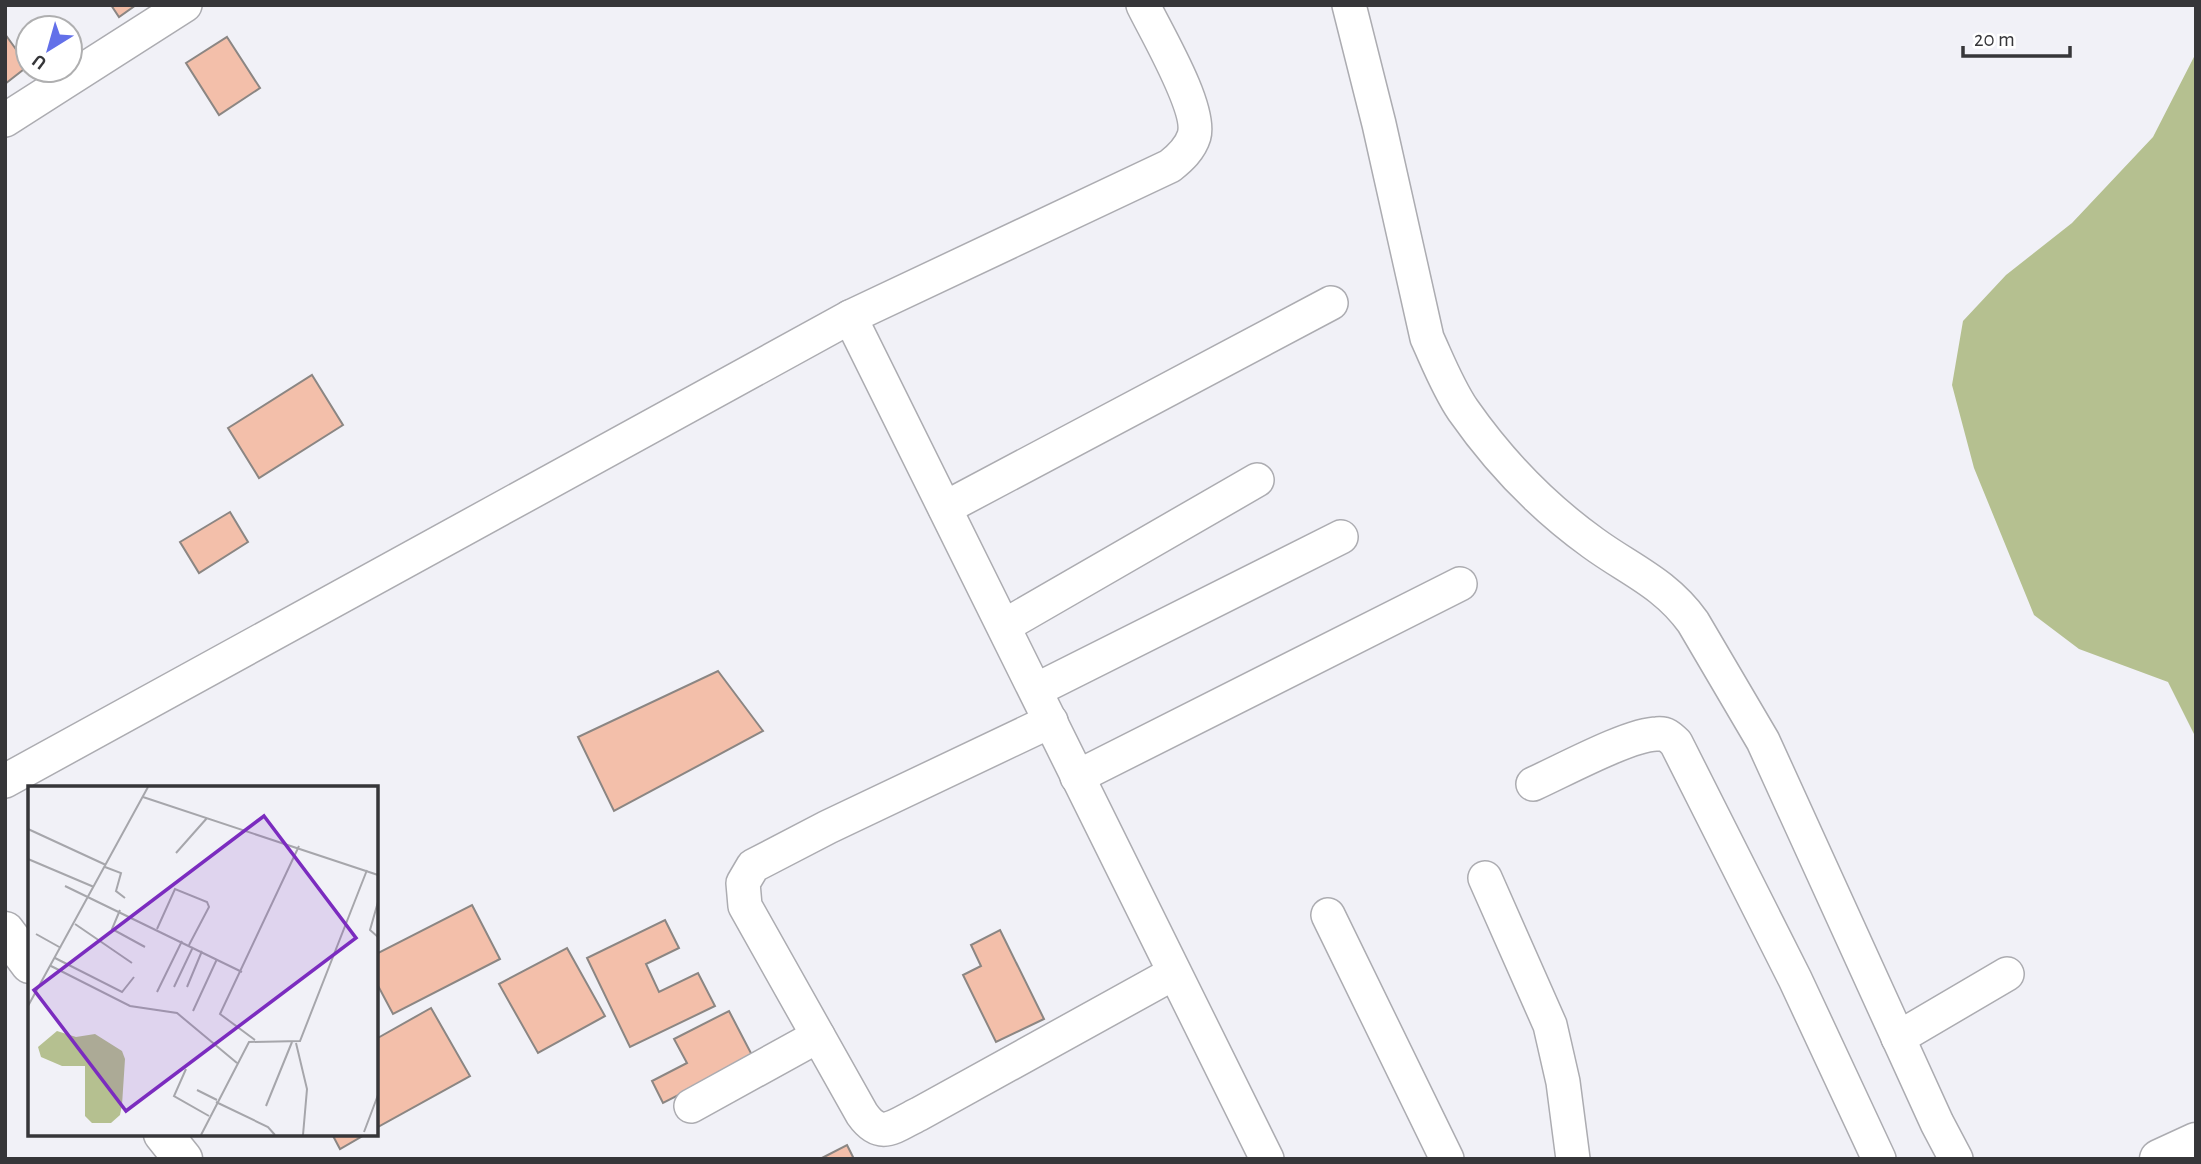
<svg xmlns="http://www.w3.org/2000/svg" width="2201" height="1164" viewBox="0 0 2201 1164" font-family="'Alegreya Sans',sans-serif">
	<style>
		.forest { fill: #b5c090 }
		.building { fill: #f3bfaa; stroke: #8b8683; stroke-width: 2 }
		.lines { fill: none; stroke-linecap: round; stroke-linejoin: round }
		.street-casing { stroke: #acacb1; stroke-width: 36 }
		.secondary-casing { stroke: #acacb1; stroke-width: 41 }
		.primary-casing { stroke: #acacb1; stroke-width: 41 }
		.street { stroke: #fff; stroke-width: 33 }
		.secondary { stroke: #fff; stroke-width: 38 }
		.primary { stroke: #fff; stroke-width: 38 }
		.inset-road { fill: none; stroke: #a6a6ab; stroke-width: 2 }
		.view { fill: #7b2cbf; fill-opacity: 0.15; stroke: #7b2cbf; stroke-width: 3.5 }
		.inset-edge { fill: none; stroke: #363639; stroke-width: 3.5 }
	</style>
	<rect width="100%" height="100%" fill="#f1f1f7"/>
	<polygon class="forest" points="2196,53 2196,738 2168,682 2079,649 2034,615 1974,468 1952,385 1963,321 2006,275 2072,223 2153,137"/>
	<g class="building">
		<polygon points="111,5 136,5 119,17"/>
		<polygon points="5,34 28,66 5,84"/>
		<polygon points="227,37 260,88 219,115 186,63"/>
		<polygon points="312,375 343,425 259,478 228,428"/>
		<polygon points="230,512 248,542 199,573 180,542"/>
		<polygon points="718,671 763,731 614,811 578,737"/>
		<polygon points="472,905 500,959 393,1014 376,982 376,954"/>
		<polygon points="665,920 679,948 646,964 659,992 698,973 715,1006 630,1047 587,958"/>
		<polygon points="1000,930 1044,1019 996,1042 963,975 981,966 971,945"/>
		<polygon points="567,948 605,1016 538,1053 499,984"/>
		<polygon points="431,1008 470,1076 376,1128 376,1039"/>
		<polygon points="729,1011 753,1057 663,1103 652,1081 687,1063 674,1039"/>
		<polygon points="332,1134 366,1134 340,1149"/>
		<polygon points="847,1145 854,1159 820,1159"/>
	</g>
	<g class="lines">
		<g class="street-casing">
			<g id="street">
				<path d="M1349 5 1379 124 1427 338C1438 362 1448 388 1463 410 1498 460 1543 507 1593 543 1630 570 1665 583 1693 622L1763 741 1937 1123 1956 1159"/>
				<polyline points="5,120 185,5"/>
				<polyline points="850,317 1267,1159"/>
				<polyline points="945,508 1331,303"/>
				<polyline points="1004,626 1257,480"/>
				<polyline points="1036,690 1341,537"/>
				<path d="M1051 721 828 827 753 866 743 883 745 906 862 1114C881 1141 894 1126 919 1114L1174 973"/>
				<polyline points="1077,777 1460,584"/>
				<path d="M5 781 850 317 1170 166C1180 158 1190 149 1194 136 1202 109 1156 32 1143 5"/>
				<path d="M1533 784C1562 771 1630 734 1657 734 1666 733 1670 737 1676 743L1795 979 1879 1159"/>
				<polyline points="1485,878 1550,1025 1563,1082 1573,1159"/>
				<polyline points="1328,915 1447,1159"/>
				<polyline points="1898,1038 2007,974"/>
				<polyline points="691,1106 818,1036"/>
			</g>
		</g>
		<g class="secondary-casing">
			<g id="secondary">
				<polyline points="5,931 30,964"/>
				<polyline points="163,1134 183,1159"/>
			</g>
		</g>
		<g class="primary-casing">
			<polyline id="primary" points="2159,1159 2196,1142"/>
		</g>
		<use href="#street" class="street"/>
		<use href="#secondary" class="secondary"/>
		<use href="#primary" class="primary"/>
	</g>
	<g transform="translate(28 786)">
		<rect width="350" height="350" fill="#f1f1f7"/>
		<path d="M29 245 48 251 67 248 94 265 97 273 94 319 92 329 83 337H64L57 330V280H34L13 271 10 261Z" fill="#b5c090"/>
		<path class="inset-road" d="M115 11 350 89M0 43 78 79M148 67 179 32M0 73 66 101M77 81 93 87 88 105 97 112M37 100 214 186M350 116 342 144 350 151M92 124 84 143 117 161M47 138 104 177M129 143 147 103 179 116 181 121 161 159M8 148 33 162M27 172 94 206 106 191M23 180 102 220 149 227 209 277M146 201 165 161M159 201 174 165M129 206 154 155M0 220 120 1M165 225 189 173M227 254 192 228 271 60M268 257 279 303 275 349M158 283 146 310 181 330M169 304 189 314M188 316 240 341 247 349M238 320 264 256M336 346 350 309M173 349 221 256 272 255 339 84"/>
		<path class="view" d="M236 30 328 152 98 325 6 204Z"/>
		<rect width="350" height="350" class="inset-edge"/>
	</g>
	<rect width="2201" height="1164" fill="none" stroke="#363639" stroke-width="14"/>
	<g transform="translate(49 49) rotate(217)"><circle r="33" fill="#ffffff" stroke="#afafb0" stroke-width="2"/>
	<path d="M0-5L12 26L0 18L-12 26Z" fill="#6370e9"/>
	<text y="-10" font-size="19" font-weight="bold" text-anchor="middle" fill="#363639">U</text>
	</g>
	<path d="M1963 46v10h107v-10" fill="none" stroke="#363639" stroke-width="3.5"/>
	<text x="1974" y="46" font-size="21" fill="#363639" stroke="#ffffff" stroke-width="5" paint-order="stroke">20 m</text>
</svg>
